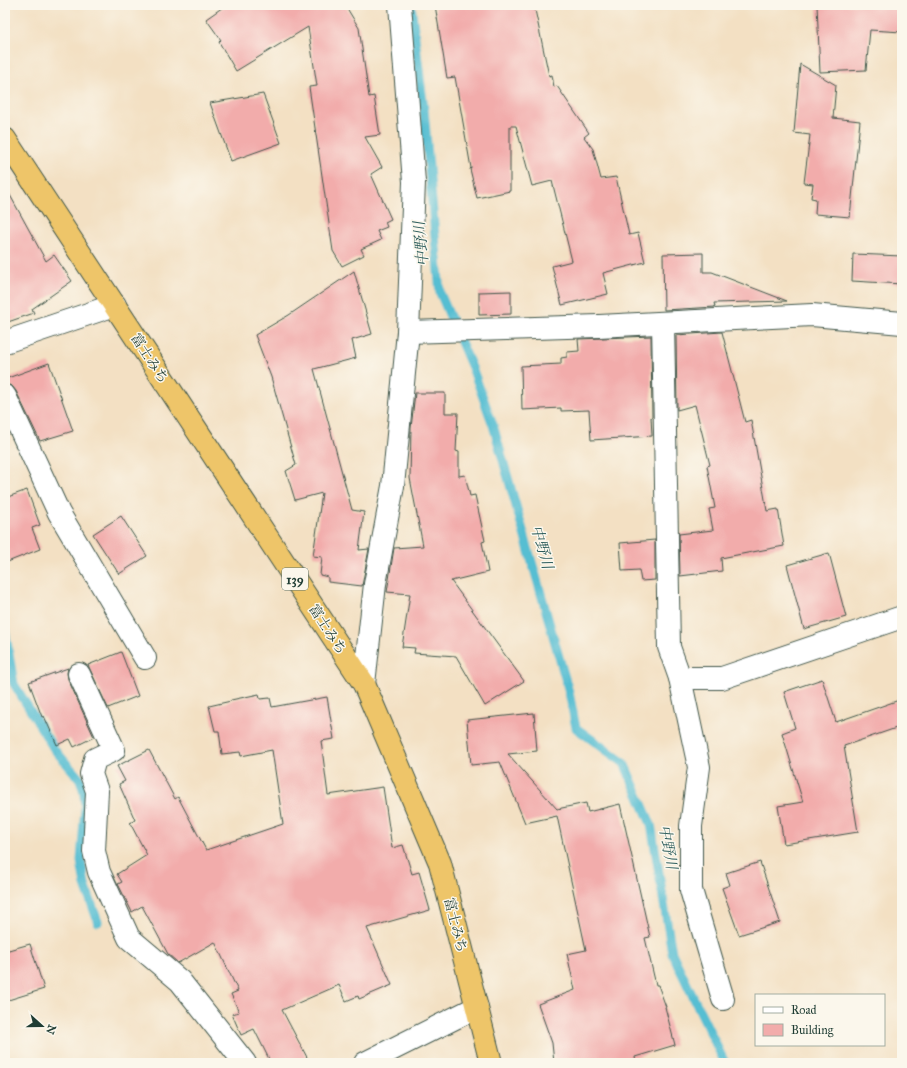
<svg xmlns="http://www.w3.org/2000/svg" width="907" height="1068" viewBox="0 0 907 1068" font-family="'IM FELL Great Primer','Noto Serif JP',serif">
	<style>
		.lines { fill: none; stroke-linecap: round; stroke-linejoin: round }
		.stream { stroke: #56bed2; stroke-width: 9 }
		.building { fill: #f2acab }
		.minor-casing { stroke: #3f5549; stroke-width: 24 }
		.tertiary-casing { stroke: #3f5549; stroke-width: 24 }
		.trunk-casing { stroke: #3f5549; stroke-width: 24 }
		.minor { stroke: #fff; stroke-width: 22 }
		.tertiary { stroke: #fff; stroke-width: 22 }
		.trunk { stroke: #eec569; stroke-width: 22 }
		.labels { text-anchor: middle; stroke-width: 3; stroke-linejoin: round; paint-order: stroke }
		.shield { fill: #fbf7ec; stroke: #61756b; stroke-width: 1 }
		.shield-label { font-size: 13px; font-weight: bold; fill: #1f3d34 }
		.street-label { font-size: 14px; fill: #1f3d34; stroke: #fbf7ec }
		.water-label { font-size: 15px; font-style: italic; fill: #2d5d5c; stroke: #fbf7ec }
	</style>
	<rect width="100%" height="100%" fill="#fbf7ec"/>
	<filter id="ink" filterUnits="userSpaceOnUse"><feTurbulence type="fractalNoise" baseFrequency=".025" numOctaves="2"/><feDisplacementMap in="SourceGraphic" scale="8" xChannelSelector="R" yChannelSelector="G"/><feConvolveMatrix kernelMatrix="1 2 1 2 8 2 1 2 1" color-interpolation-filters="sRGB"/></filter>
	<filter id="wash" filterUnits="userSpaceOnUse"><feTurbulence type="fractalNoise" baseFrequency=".012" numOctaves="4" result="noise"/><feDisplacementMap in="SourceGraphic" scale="16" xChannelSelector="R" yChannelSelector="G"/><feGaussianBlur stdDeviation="0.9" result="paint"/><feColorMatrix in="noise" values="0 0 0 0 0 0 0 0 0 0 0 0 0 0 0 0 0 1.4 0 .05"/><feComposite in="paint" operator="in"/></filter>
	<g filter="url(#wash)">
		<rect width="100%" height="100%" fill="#f3e0c3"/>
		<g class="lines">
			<g class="stream">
				<polyline points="411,5 424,110 440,293 473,370 493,425 569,692 576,728 624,763 651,824 672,953 725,1063"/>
				<polyline points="5,630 14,684 54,749 80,779 84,792 85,808 81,861 85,885 98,922"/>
			</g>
		</g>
		<g id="blocks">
			<g class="building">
				<polygon points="226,5 345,5 359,28 369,97 374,96 380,135 365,137 382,167 371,174 391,219 385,222 387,227 377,231 381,240 361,249 364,255 342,266 333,251 309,87 317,86 308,27 236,71 219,42 221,40 206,19"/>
				<polygon points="435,5 534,5 549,76 552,75 554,87 557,86 589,133 584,137 593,149 601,179 616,177 629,235 638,233 645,262 603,273 608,294 562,305 552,266 572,261 552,181 532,186 516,126 510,126 510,191 477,198 470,169 471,168 455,77 447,78"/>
				<polygon points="817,5 902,5 902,32 870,30 866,70 820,72"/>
				<polygon points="800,64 836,85 833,118 860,121 850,217 815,214 816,199 811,198 813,184 804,183 810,135 794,133"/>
				<polygon points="263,94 281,143 231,161 210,103"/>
				<polygon points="5,186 46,261 54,255 72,281 32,309 34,313 5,323"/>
				<polygon points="703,253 703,272 712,272 787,301 714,303 715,307 664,310 663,254"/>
				<polygon points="853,254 902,256 902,284 852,281"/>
				<polygon points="354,271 372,334 352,340 356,358 314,369 352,510 364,512 359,550 369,549 362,586 328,582 328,577 320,575 322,557 313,556 322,493 295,500 286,471 296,465 271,377 255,335 289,315"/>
				<polygon points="511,291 511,314 479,315 479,292"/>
				<polygon points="722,332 745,422 751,420 767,511 778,509 784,546 721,558 722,571 680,576 679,534 713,530 709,509 715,508 707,466 710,465 695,405 677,410 676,335"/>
				<polygon points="651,336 652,417 651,417 652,436 591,440 589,410 561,411 561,408 522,410 521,366 561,364 561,358 567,357 567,352 579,351 578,339"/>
				<polygon points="49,363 73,431 40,441 16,391 12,386 5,384 5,379"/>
				<polygon points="415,393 445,393 445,413 458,413 456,451 459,452 459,476 465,475 470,496 475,495 485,541 482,542 488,572 451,581 524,681 485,706 456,656 414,653 415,648 402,647 410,594 387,592 394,548 423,546 410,478 411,428"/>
				<polygon points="27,490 40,525 32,528 40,549 5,563 5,498"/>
				<polygon points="121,516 147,556 119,574 93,534"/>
				<polygon points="655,540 655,580 641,581 639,570 622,571 620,543"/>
				<polygon points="829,553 846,617 804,629 787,565"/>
				<polygon points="121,652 138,696 108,708 88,665"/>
				<polygon points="68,668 67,673 68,679 94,737 74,747 70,739 57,745 44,716 42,717 29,682"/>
				<polygon points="822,679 836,722 902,699 902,726 844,746 858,832 784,844 778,806 803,802 782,733 795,728 784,692"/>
				<polygon points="259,694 260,699 270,698 272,707 327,697 334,739 321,741 328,795 383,787 392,848 403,845 412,874 419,872 430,910 367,928 392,985 359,999 358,996 346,1001 339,985 282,1010 310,1063 271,1063 254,1029 241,1035 232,1014 239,1012 231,994 238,991 215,942 178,963 168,954 142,906 132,912 118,884 122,882 117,874 147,855 130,823 135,820 119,784 125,781 117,766 149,750 175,799 178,797 206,850 283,824 272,750 241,756 240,752 222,754 219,731 215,731 209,706 231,701 231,700"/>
				<polygon points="534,713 537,751 508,754 557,809 586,803 588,812 620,804 650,937 645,938 656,985 658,985 666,1007 665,1007 675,1045 635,1057 636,1063 554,1063 552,1043 538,1004 575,990 567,954 586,950 557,816 525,823 500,762 471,765 467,720"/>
				<polygon points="760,862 780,922 739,935 722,888 730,885 726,873"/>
				<polygon points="30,944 44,989 5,1001 5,951"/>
			</g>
		</g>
	</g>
	<g filter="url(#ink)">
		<use href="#blocks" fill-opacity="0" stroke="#3f5549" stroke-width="1"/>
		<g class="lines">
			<g class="minor-casing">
				<g id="minor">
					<polyline points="663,323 669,647 680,678 699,767 691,826 691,890 723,999"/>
					<polyline points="408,332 599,326 812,315 902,323"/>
					<polyline points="5,342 115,305"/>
					<polyline points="5,396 59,513 145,658"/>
					<polyline points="79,674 114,750 95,759 91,774 97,791 94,851 99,872 129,938 180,981 245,1063"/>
					<polyline points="680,678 722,678 902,617"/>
					<polyline points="365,1063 477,1007"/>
				</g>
			</g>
			<g class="tertiary-casing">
				<polyline id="tertiary" points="364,684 375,584 393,486 408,332 414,182 400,5"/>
			</g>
			<g class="trunk-casing">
				<polyline id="trunk" points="5,139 364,684 440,863 491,1063"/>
			</g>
			<use href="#minor" class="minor"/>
			<use href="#tertiary" class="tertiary"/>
			<use href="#trunk" class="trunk"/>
		</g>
	</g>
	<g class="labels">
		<rect class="shield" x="282" y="568" width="26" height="22" rx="3"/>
		<g class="shield-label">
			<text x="295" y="584">139</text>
		</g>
		<g class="street-label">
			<text transform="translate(150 358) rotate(57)" y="5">富士みち</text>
			<text transform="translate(328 629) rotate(57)" y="5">富士みち</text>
			<text transform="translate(456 925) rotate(76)" y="5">富士みち</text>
		</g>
		<g class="water-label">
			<text transform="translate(421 244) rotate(-95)" y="5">中野川</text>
			<text transform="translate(542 547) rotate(74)" y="5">中野川</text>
			<text transform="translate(668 847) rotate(80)" y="5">中野川</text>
		</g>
	</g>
	<rect width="907" height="1068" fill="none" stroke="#fbf7ec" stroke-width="20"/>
	<rect x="755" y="994" width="130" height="52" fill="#fbf7ec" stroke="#a3ada2"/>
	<rect x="763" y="1007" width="20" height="6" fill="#ffffff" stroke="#a3ada2"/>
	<text x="791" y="1014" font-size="12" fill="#1f3d34">Road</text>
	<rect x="763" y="1024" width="20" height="12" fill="#f2acab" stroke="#a3ada2"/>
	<text x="791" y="1034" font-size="12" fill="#1f3d34">Building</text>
	<g transform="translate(42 1026) rotate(111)" stroke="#fbf7ec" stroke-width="3" paint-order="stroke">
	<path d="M0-3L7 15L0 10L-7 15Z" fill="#1f3d34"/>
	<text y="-6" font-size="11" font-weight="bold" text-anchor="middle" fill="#1f3d34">N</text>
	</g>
</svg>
